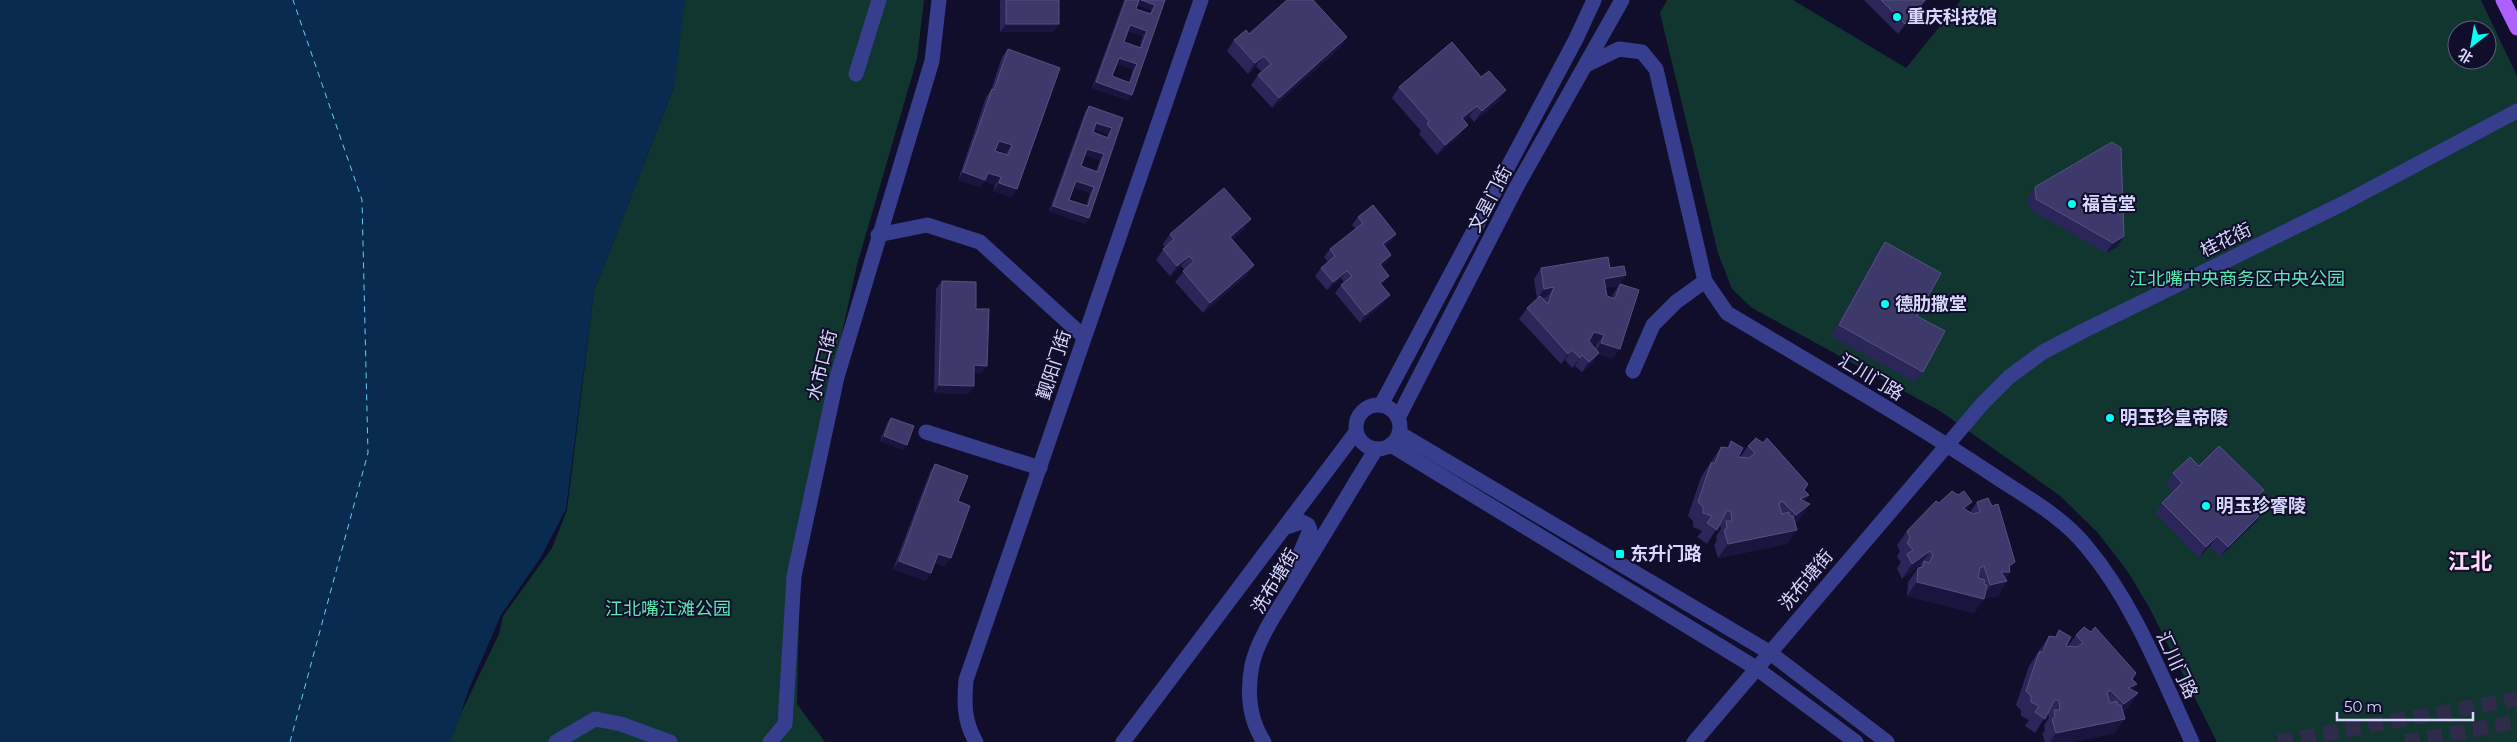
<svg xmlns="http://www.w3.org/2000/svg" width="2517" height="742" viewBox="0 0 2517 742" font-family="Montserrat,'Noto Sans SC',sans-serif">
	<style>
		.green { fill: #11352f; fill-rule: evenodd }
		.water { fill: #082b4f }
		.lines { fill: none; stroke-linecap: round; stroke-linejoin: round }
		.ferry { stroke: #6cf; stroke-width: 1; stroke-dasharray: 6 5; stroke-linecap: butt }
		.major-tunnel { stroke: #2e2c4a; stroke-width: 15; stroke-dasharray: 15 8; stroke-linecap: butt }
		.minor { stroke: #363e8d; stroke-width: 15 }
		.major { stroke: #ae5fff; stroke-width: 15 }
		.wall { fill: #2a2659; fill-rule: evenodd }
		.shaded-wall { fill: #18153f }
		.building { fill: #3d396b; stroke: #555282; fill-rule: evenodd }
		.poi-dot { fill: #04fff7; stroke: #100e2a; stroke-width: 2 }
		.labels { text-anchor: middle; stroke-width: 4; stroke-linejoin: round; paint-order: stroke }
		.poi-label { font-size: 18px; font-weight: bold; fill: #d8d8ff; stroke: #100e2a; text-anchor: start }
		.street-label { font-size: 18px; fill: #d8d8ff; stroke: #100e2a }
		.park-label { font-size: 18px; fill: #59e9b3; stroke: #100e2a }
		.district-label { font-size: 22px; font-weight: bold; fill: #ffdaf6; stroke: #100e2a }
	</style>
	<rect width="100%" height="100%" fill="#100e2a"/>
	<g class="green">
		<polygon points="654,0 924,0 917,59 857,265 832,378 800,574 797,704 825,742 447,742 499,634 503,616 552,548 567,510 594,291 674,87 655,24"/>
		<path d="M1667 0H1793L1906 68 1961 0H2481L2517 76V742H2217L2149 607 2128 572 2098 533 2059 495 1940 411 1752 308 1732 289 1718 253 1660 13ZM2457 30H2487V60H2457Z"/>
	</g>
	<polygon class="water" points="0,0 685,0 674,87 594,291 566,509 541,557 501,615 469,689 451,742 0,742"/>
	<g class="lines">
		<polyline class="ferry" points="290,742 368,453 362,200 293,0"/>
		<g class="major-tunnel">
			<polyline points="2278,742 2517,699"/>
			<polyline points="2405,742 2517,722"/>
		</g>
		<g class="minor">
			<path d="M1586 65 1619 49 1642 52 1656 69 1705 281 1727 313C1817 367 1909 419 1996 477 2026 497 2063 517 2086 546 2134 603 2161 675 2192 742"/>
			<polyline points="856,74 879,0"/>
			<polyline points="878,235 927,225 980,242 1083,336"/>
			<polyline points="1633,371 1653,325 1676,302 1705,281"/>
			<polyline points="1381,405 1576,39 1594,0"/>
			<circle cx="1378" cy="427" r="22"/>
			<polyline points="1398,418 1517,186 1622,0"/>
			<polyline points="926,432 1040,468"/>
			<polyline points="1399,433 1769,652 1887,742"/>
			<polyline points="1391,445 1756,668 1856,742"/>
			<polyline points="1284,528 1302,522 1308,525 1310,530 1292,572"/>
			<polyline points="556,742 595,719 621,724 670,742"/>
			<polyline points="770,742 785,724 794,576 837,377 932,61 939,0"/>
			<path d="M976 742C964 722 964 703 966 680L1201 0"/>
			<polyline points="1123,742 1356,432"/>
			<path d="M1264 742C1249 719 1247 691 1252 665 1259 635 1281 606 1296 580 1323 537 1349 493 1376 449"/>
			<polyline points="1694,742 1983,403 2009,377 2043,352 2081,332 2342,204 2517,111"/>
		</g>
		<polyline class="major" points="2503,0 2517,28"/>
	</g>
	<g class="wall">
		<polygon points="1000,0 1059,0 1059,24 1053,32 1000,32"/>
		<path d="M1124 0H1165L1132 95 1128 100 1092 88ZM1137 5 1151 10 1150 14 1136 9ZM1128 31 1143 36 1139 48 1124 42ZM1117 64 1133 69 1129 82 1112 76Z"/>
		<polygon points="1864,0 1927,0 1898,34"/>
		<polygon points="1249,34 1347,37 1340,48 1272,108 1251,85 1258,75 1262,72 1256,66 1248,74 1227,51 1234,40"/>
		<path d="M1008 49 1060 68 1012 197 993 191 995 185 984 181 980 187 958 180 986 97 991 90 1002 57ZM996 149 1006 153V154L995 151Z"/>
		<polygon points="1399,87 1499,101 1474,122 1469,116 1464,121 1460,135 1437,155 1419,134 1421,131 1392,98"/>
		<path d="M1089 106 1123 118 1085 224 1049 211 1085 112ZM1094 129 1108 134 1107 137 1093 132ZM1085 155 1100 160 1096 171 1081 166ZM1074 187 1090 193 1086 206 1069 200Z"/>
		<polygon points="2112,142 2117,247 2106,253 2029,209 2028,198 2035,187"/>
		<polygon points="1358,217 1396,234 1390,242 1385,246 1391,255 1386,263 1381,266 1383,284 1382,285 1384,303 1360,323 1335,293 1341,285 1344,282 1341,278 1327,290 1315,276 1321,268 1328,262 1324,257 1330,249 1356,229 1352,225"/>
		<polygon points="1244,229 1232,240 1254,265 1247,275 1203,313 1175,282 1185,270 1181,266 1170,276 1156,260 1165,247 1163,244 1170,234"/>
		<polygon points="1885,242 1923,372 1915,382 1831,336 1878,252"/>
		<path d="M1541 268H1610L1618 286 1605 288 1607 296 1612 298 1613 294 1620 284 1612 359 1598 354 1592 363 1582 372 1575 366 1572 368 1565 360 1561 364 1519 319 1527 308 1537 299 1534 279ZM1591 343 1596 345 1595 348Z"/>
		<polygon points="942,281 982,373 974,373 974,386 968,394 934,393 936,289"/>
		<polygon points="891,418 904,450 880,441 887,423"/>
		<polygon points="1731,441 1738,457 1740,457 1748,446 1804,490 1809,495 1804,501 1800,519 1795,523 1787,544 1718,558 1714,545 1717,540 1716,536 1721,529 1721,527 1719,525 1707,544 1697,537 1702,531 1693,527 1693,521 1688,516 1701,477 1721,447 1727,448"/>
		<polygon points="935,464 958,501 945,566 935,563 931,573 926,581 893,569 930,472"/>
		<polygon points="2199,466 2264,490 2254,503 2256,522 2220,557 2210,546 2199,558 2155,513 2162,503 2173,491 2166,484 2173,473"/>
		<polygon points="1977,502 2010,569 2006,579 2007,581 1998,596 1984,598 1974,613 1907,596 1908,582 1918,568 1921,566 1920,565 1902,579 1897,568 1901,562 1897,557 1900,551 1897,545 1907,531 1939,503 1966,510 1970,512"/>
		<polygon points="2059,630 2066,646 2068,646 2076,635 2132,679 2137,684 2132,690 2138,693 2128,708 2123,712 2115,733 2072,742 2045,742 2042,734 2045,730 2044,725 2049,718 2049,716 2047,714 2035,733 2025,726 2029,720 2021,716 2021,710 2016,705 2029,666 2049,636 2055,637"/>
	</g>
	<g class="shaded-wall">
		<polygon points="1139,0 1141,0 1155,5 1151,10 1136,5"/>
		<polygon points="1925,0 1927,0 1898,34 1905,24"/>
		<polygon points="1006,24 1059,24 1053,32 1000,32"/>
		<polygon points="1130,25 1147,31 1143,36 1126,30"/>
		<polygon points="1347,37 1340,48 1272,108 1279,98"/>
		<polygon points="1264,56 1256,66 1248,74 1255,63"/>
		<polygon points="1119,58 1137,64 1133,69 1115,63"/>
		<polygon points="1096,82 1132,95 1128,100 1092,88"/>
		<polygon points="1506,90 1499,101 1474,122 1482,111"/>
		<polygon points="1477,106 1469,116 1455,129 1462,118"/>
		<polygon points="1096,123 1112,128 1108,134 1092,128"/>
		<polygon points="1468,125 1460,135 1437,155 1445,145"/>
		<polygon points="999,141 1012,145 1006,153 993,149"/>
		<polygon points="1087,149 1104,154 1100,160 1083,154"/>
		<polygon points="963,172 988,173 1001,177 995,185 984,181 980,187 958,180"/>
		<polygon points="1076,181 1094,187 1090,193 1072,186"/>
		<polygon points="999,183 1017,189 1012,197 993,191"/>
		<polygon points="1053,206 1089,218 1085,224 1049,211"/>
		<polygon points="1251,219 1244,229 1223,248 1230,237"/>
		<polygon points="1396,234 1390,242 1377,252 1383,244"/>
		<polygon points="2124,236 2117,247 2106,253 2113,243"/>
		<polygon points="1391,255 1386,263 1374,272 1380,264"/>
		<polygon points="1189,256 1181,266 1170,276 1177,266"/>
		<polygon points="1254,265 1247,275 1203,313 1210,303"/>
		<polygon points="1347,271 1341,278 1327,290 1333,282"/>
		<polygon points="1626,275 1618,286 1597,289 1604,279"/>
		<polygon points="1389,276 1383,284 1375,291 1380,283"/>
		<polygon points="1554,287 1547,297 1537,299 1544,289"/>
		<polygon points="1390,295 1384,303 1360,323 1365,315"/>
		<polygon points="1594,332 1604,335 1596,345 1586,342"/>
		<polygon points="1601,343 1620,349 1612,359 1598,354 1592,363 1582,372"/>
		<polygon points="1572,350 1565,360 1561,364 1568,354"/>
		<polygon points="1582,355 1575,366 1572,368 1580,358"/>
		<polygon points="974,365 987,366 982,373 969,373"/>
		<polygon points="939,385 974,386 968,394 934,393"/>
		<polygon points="884,436 907,445 904,450 880,441"/>
		<polygon points="2264,490 2256,501 2245,512 2252,501"/>
		<polygon points="1809,495 1799,509 1800,499"/>
		<polygon points="1972,502 1962,517 1963,508"/>
		<polygon points="1810,504 1800,519 1786,529 1796,515"/>
		<polygon points="2263,512 2256,522 2220,557 2228,547"/>
		<polygon points="1797,530 1787,544 1718,558 1728,544"/>
		<polygon points="2217,536 2210,546 2199,558 2206,547"/>
		<polygon points="1930,551 1920,565 1902,579 1912,564"/>
		<polygon points="938,554 951,558 945,566 933,562"/>
		<polygon points="899,561 931,573 926,581 893,569"/>
		<polygon points="2015,562 2007,572 2010,572 2004,582 2007,581 1998,596 1983,598 1984,599 1974,613 1907,596 1917,582 1981,598 2001,572"/>
		<polygon points="2137,684 2127,698 2128,688"/>
		<polygon points="2138,693 2128,708 2114,718 2124,704"/>
		<polygon points="2125,719 2115,733 2072,742 2050,742 2056,733"/>
	</g>
	<g class="building">
		<rect x="1006" y="0" width="53" height="24"/>
		<path d="M1126 0H1139L1136 9 1151 14 1155 5 1141 0H1165L1132 95 1096 82ZM1130 25 1147 31 1141 48 1124 42ZM1119 58 1137 64 1130 83 1112 76Z"/>
		<polygon points="1287,0 1313,0 1347,37 1279,98 1258,75 1271,64 1264,56 1255,63 1234,40 1246,30 1249,34"/>
		<polygon points="1881,0 1925,0 1905,24"/>
		<polygon points="1452,42 1481,77 1489,71 1506,90 1482,111 1477,106 1462,118 1468,125 1445,145 1427,124 1429,121 1399,87"/>
		<path d="M1008 49 1060 68 1017 189 999 183 1001 177 988 173 985 180 963 172 992 89 994 90ZM999 141 1012 145 1008 155 995 151Z"/>
		<path d="M1089 106 1123 118 1089 218 1053 206ZM1096 123 1112 128 1108 138 1093 132ZM1087 149 1104 154 1098 172 1081 166ZM1076 181 1094 187 1088 206 1069 200Z"/>
		<polygon points="2112,142 2121,148 2124,236 2113,243 2036,199 2035,187"/>
		<polygon points="1224,188 1251,219 1230,237 1254,265 1210,303 1183,271 1194,261 1189,256 1177,266 1163,249 1174,239 1170,234"/>
		<polygon points="1373,205 1396,234 1383,244 1391,255 1380,264 1389,276 1380,283 1390,295 1365,315 1341,285 1352,276 1347,271 1333,282 1321,268 1335,256 1330,249 1363,223 1358,217"/>
		<polygon points="1885,242 1941,273 1917,316 1945,331 1923,372 1839,325"/>
		<polygon points="1608,257 1610,268 1624,266 1626,275 1604,279 1607,296 1615,299 1620,284 1639,290 1620,349 1601,343 1604,335 1594,332 1589,341 1599,353 1589,362 1582,355 1580,358 1572,350 1568,354 1527,308 1540,296 1548,304 1554,287 1544,289 1541,268"/>
		<polygon points="942,281 976,282 976,309 989,309 987,366 974,365 974,386 939,385"/>
		<polygon points="891,418 914,426 907,445 884,436"/>
		<polygon points="1756,438 1763,443 1767,438 1808,484 1804,490 1809,495 1800,499 1810,504 1796,515 1782,501 1779,504 1782,514 1789,512 1790,516 1793,516 1797,530 1728,544 1724,530 1727,528 1726,521 1732,521 1731,512 1727,510 1717,530 1707,523 1712,516 1703,513 1703,507 1698,502 1711,463 1715,463 1721,447 1729,448 1731,441 1743,448 1738,457 1749,458 1755,453 1748,446"/>
		<polygon points="2219,446 2264,490 2252,501 2263,512 2228,547 2217,536 2206,547 2162,503 2182,483 2173,473 2190,457 2199,466"/>
		<polygon points="935,464 968,476 958,501 970,506 951,558 938,554 931,573 899,561"/>
		<polygon points="1952,491 1958,495 1964,491 1972,502 1963,508 1973,514 1980,512 1977,502 1988,498 1992,506 1998,504 2015,562 2009,566 2010,572 2001,572 2007,581 1990,585 1984,566 1980,568 1978,578 1985,580 1984,584 1987,585 1984,599 1917,582 1918,568 1923,567 1924,561 1929,563 1933,555 1930,551 1912,564 1907,554 1913,550 1907,543 1910,537 1907,531 1936,501 1939,503"/>
		<polygon points="2084,627 2091,632 2095,627 2136,673 2132,679 2137,684 2128,688 2138,693 2124,704 2110,690 2107,693 2110,703 2117,701 2118,705 2121,705 2125,719 2056,733 2052,719 2055,717 2054,710 2060,710 2059,701 2055,699 2045,719 2035,712 2039,706 2031,702 2031,696 2026,691 2039,652 2043,652 2049,636 2056,637 2059,630 2071,637 2066,646 2077,647 2083,643 2076,635"/>
	</g>
	<g class="poi-dot">
		<circle cx="1897" cy="17" r="5"/>
		<circle cx="2072" cy="204" r="5"/>
		<circle cx="1885" cy="304" r="5"/>
		<circle cx="2110" cy="418" r="5"/>
		<circle cx="2206" cy="506" r="5"/>
		<rect x="1615" y="549" width="10" height="10" rx="2.5"/>
	</g>
	<g class="labels">
		<g class="poi-label">
			<text x="1907" y="23">重庆科技馆</text>
			<text x="2082" y="210">福音堂</text>
			<text x="1895" y="310">德肋撒堂</text>
			<text x="2120" y="424">明玉珍皇帝陵</text>
			<text x="2216" y="512">明玉珍睿陵</text>
			<text x="1630" y="560">东升门路</text>
		</g>
		<g class="street-label">
			<text transform="translate(1490 199) rotate(-62)" y="6">文星门街</text>
			<text transform="translate(2226 240) rotate(-26)" y="6">桂花街</text>
			<text transform="translate(822 365) rotate(-76)" y="6">水市口街</text>
			<text transform="translate(1054 365) rotate(-72)" y="6">觐阳门街</text>
			<text transform="translate(1871 377) rotate(31)" y="6">汇川门路</text>
			<text transform="translate(1806 580) rotate(-50)" y="6">洗布塘街</text>
			<text transform="translate(1275 581) rotate(-59)" y="6">洗布塘街</text>
			<text transform="translate(2177 665) rotate(65)" y="6">汇川门路</text>
		</g>
		<g class="park-label">
			<text x="2237" y="285">江北嘴中央商务区中央公园</text>
			<text x="668" y="615">江北嘴江滩公园</text>
		</g>
		<g class="district-label">
			<text x="2470" y="569">江北</text>
		</g>
	</g>
	<g transform="translate(2472 45) rotate(211)"><circle r="24" fill="#100e2a" stroke="#605f7f"/>
	<path d="M0-4L9 19L0 12L-9 19Z" fill="#04fff7"/>
	<text y="-8" font-size="14" font-weight="bold" text-anchor="middle" fill="#d8d8ff">北</text>
	</g>
	<path d="M2337 712v8h136v-8" fill="none" stroke="#d8d8ff" stroke-width="2.5"/>
	<text x="2344" y="712" font-size="15" fill="#d8d8ff" stroke="#100e2a" stroke-width="4" paint-order="stroke">50 m</text>
</svg>
